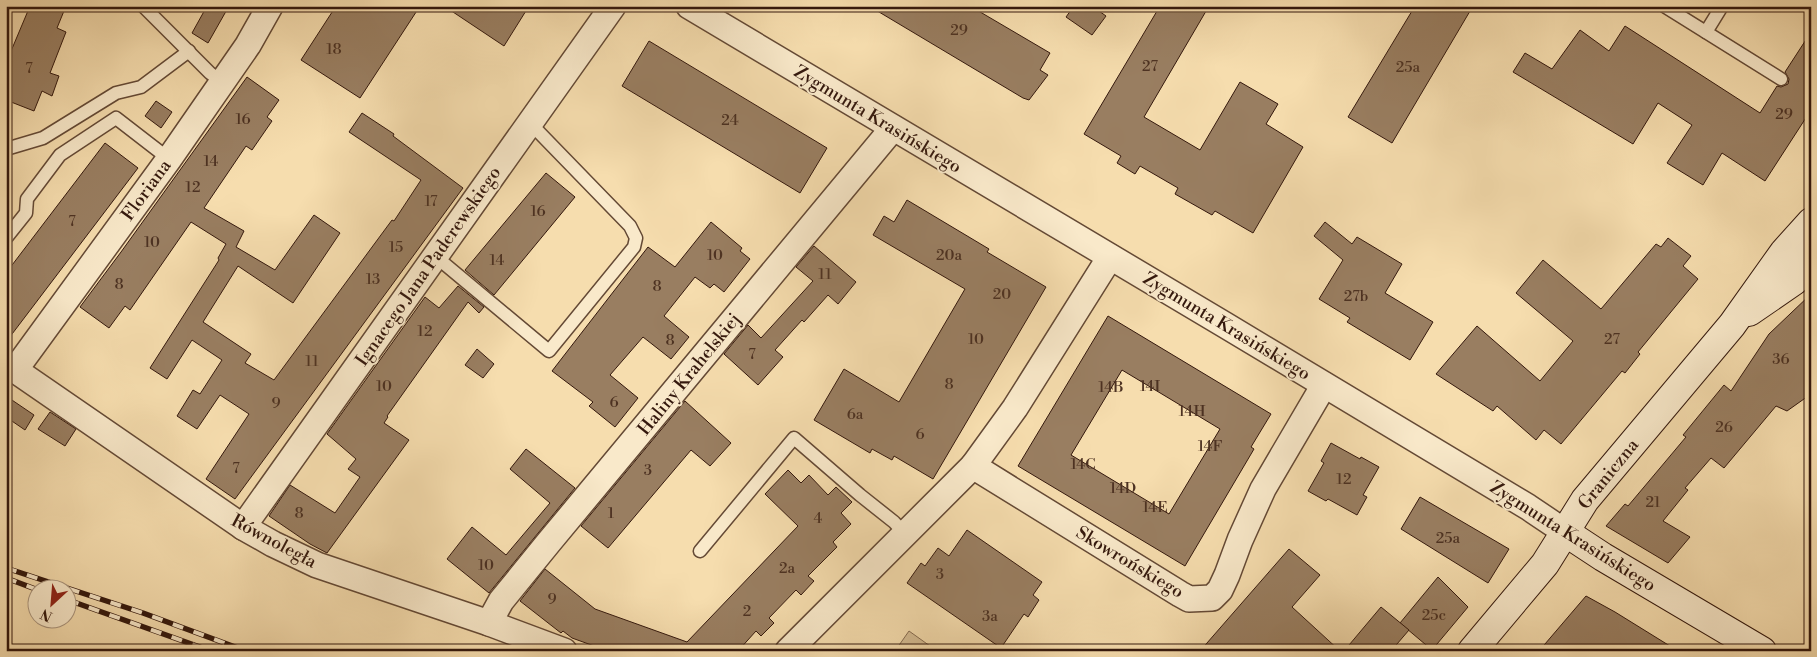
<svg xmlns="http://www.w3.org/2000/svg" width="1817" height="657" viewBox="0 0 1817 657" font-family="'Libre Bodoni',serif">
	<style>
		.green { fill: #d5bc93; stroke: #846a50 }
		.building { fill: #997e61; stroke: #34180d; fill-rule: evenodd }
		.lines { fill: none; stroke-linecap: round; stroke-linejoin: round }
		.lane-casing { stroke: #644935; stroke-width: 15 }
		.street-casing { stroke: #644935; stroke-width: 28 }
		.secondary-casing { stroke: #34180d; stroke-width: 30 }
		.lane { stroke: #f9e9ca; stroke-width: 12 }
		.street { stroke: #f9e9ca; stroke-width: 25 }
		.secondary { stroke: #f9e9ca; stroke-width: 28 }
		.rail-casing { stroke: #34180d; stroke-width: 5.5 }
		.rail { stroke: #f9e9ca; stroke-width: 4; stroke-dasharray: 11; stroke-linecap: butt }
		.labels { text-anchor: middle; stroke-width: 4; stroke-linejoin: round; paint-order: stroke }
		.number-label { font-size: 15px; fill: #4d3222 }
		.street-label { font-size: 18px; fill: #34180d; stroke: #f9e9ca }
	</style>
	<rect width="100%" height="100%" fill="#f6ddae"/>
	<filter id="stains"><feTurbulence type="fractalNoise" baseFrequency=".004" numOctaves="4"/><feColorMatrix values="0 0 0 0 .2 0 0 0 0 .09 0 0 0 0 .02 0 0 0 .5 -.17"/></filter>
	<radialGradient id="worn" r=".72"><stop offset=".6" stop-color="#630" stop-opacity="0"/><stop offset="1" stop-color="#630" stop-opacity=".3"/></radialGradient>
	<polygon class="green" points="909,631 937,651 895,651"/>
	<g class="building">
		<polygon points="30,6 66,6 57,28 66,32 50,73 59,76 52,96 42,91 34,111 6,100 6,63"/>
		<polygon points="207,6 229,6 208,43 192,33"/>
		<polygon points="336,6 420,6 360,98 301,60"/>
		<polygon points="444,6 529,6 504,46"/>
		<polygon points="869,6 970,6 1050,53 1040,70 1048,75 1029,100 1023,98"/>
		<polygon points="1074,6 1092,6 1106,16 1092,35 1066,17"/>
		<polygon points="1160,6 1209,6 1144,117 1200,150 1240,82 1278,104 1266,124 1303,147 1253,233 1215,211 1212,215 1175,194 1178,188 1140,166 1135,174 1117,163 1121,156 1084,134"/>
		<polygon points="1415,6 1473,6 1392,143 1348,117"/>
		<polygon points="1625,26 1760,113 1777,86 1781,87 1788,84 1789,79 1785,72 1811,32 1811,110 1765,181 1722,153 1703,185 1667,163 1692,125 1658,103 1633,144 1513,72 1525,53 1552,69 1580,30 1609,51"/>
		<polygon points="649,41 827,148 800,193 622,86"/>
		<polygon points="247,77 279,100 267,117 272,121 252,150 246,146 204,208 244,231 236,247 275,270 314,215 340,233 293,303 238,266 203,322 251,354 245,363 274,380 392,220 394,221 421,180 349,132 362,113 394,134 393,136 463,188 235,499 206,479 249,414 220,395 197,429 177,416 193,390 200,394 222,360 192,340 167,379 150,368 219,260 218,258 226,244 191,222 130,310 125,306 109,328 80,307 121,252"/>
		<polygon points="156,101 172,112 161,128 145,116"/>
		<polygon points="105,143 138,168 6,342 6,273"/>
		<polygon points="546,173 575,197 494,295 465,270"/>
		<polygon points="907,200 989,249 987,252 1046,287 933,479 894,456 892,460 872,449 870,453 814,420 844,369 899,402 965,289 873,235 884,216 894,222"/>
		<polygon points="711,222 742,248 740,251 750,259 724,292 714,284 710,288 695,277 664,316 689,337 671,359 643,337 610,375 638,398 615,427 589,406 593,402 552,371 648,247 675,267"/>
		<polygon points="1325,222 1352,244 1357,237 1402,264 1385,293 1433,322 1410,360 1347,322 1350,318 1319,299 1343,260 1314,236"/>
		<polygon points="1668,238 1691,256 1683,266 1698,279 1638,352 1640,354 1625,373 1622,371 1561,444 1544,430 1536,440 1497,406 1493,411 1436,374 1477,326 1540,381 1573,341 1516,293 1543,260 1601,309 1656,244 1661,247"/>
		<polygon points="814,246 856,282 838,304 828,295 804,322 802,320 775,350 783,357 758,385 724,354 748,325 761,338 813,281 796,267"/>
		<polygon points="458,286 484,307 479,313 468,302 387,416 388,417 384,423 409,440 327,553 310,544 269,516 290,485 335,513 360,477 348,469 356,459 327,434 425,297 439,308"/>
		<polygon points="1811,294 1811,394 1787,411 1776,406 1724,468 1711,458 1685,488 1688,490 1663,521 1690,537 1668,563 1606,526 1625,504 1628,506 1660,468 1686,437 1683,435 1724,385 1731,391 1769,334"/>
		<path d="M1108 316 1271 414 1251 447 1254 449 1185 566 1018 466ZM1122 370 1220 429 1169 514 1071 455Z"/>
		<polygon points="477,349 494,364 483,378 465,365"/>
		<polygon points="6,396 34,415 25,430 6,417"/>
		<polygon points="685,401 731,443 710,466 691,450 608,548 581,526"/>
		<polygon points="50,412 76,429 65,446 38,429"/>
		<polygon points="1331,443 1360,459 1361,457 1379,467 1363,495 1367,497 1357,515 1328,499 1326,501 1308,491 1324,463 1321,461"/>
		<polygon points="526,449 575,488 489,593 447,559 472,527 506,555 550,503 510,469"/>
		<polygon points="788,470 801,483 809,475 828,495 836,487 852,502 841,513 851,524 833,542 837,547 808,576 814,581 801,595 796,590 769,618 774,623 761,636 756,631 738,651 608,651 572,638 563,631 561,633 520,601 545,569 595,609 687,642 798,526 765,494"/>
		<polygon points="1420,497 1509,549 1488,583 1401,529"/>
		<polygon points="967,530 1042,582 1033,595 1039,600 1028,617 1024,614 1001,648 907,583 921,563 925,566 938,548 949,556"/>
		<polygon points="1289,549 1320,575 1292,607 1340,651 1200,651"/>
		<polygon points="1438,577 1468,607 1432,650 1400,623"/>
		<polygon points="1586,596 1615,612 1678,651 1539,651"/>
		<polygon points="1381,607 1409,630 1391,651 1344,651"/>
	</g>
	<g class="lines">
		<g class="lane-casing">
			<g id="lane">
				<polyline points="143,6 210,73 222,82"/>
				<polyline points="1664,6 1781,79"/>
				<polyline points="1706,32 1722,6"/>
				<polyline points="6,149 43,138 116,93 141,87 189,51"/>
				<polyline points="6,238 26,213 27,199 60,155 116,118 169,159"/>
				<polyline points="435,256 549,351 634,247 636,238 630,226 530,123"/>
				<polyline points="700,551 794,438 860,495 894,522 905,534"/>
			</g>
		</g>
		<g class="street-casing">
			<g id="street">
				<polyline points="270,6 248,45 169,159 15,370 243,527 273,544 317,565 489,623 564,651"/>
				<polyline points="689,6 1225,325 1528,507 1565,532"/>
				<polyline points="973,466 1180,594 1189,599 1212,598 1220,590 1227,575 1240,540 1263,489 1324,385"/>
				<polyline points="243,527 613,6"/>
				<polyline points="489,623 501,601 549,542 893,128"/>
				<polyline points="788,651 973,466 1015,408 1110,257"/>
			</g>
		</g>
		<g class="secondary-casing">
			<g id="secondary">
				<polyline points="1749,312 1794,281 1811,261"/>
				<polyline points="1565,532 1603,557 1762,651"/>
				<polyline points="1472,651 1545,564 1585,500 1732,325 1784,252 1811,222"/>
			</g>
		</g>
		<use href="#lane" class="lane"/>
		<use href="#street" class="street"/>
		<use href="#secondary" class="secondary"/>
		<g class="rail-casing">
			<g id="rail">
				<polyline points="6,568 143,613 246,651"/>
				<polyline points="6,578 38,590"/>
				<polyline points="68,600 211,651"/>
			</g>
		</g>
		<use href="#rail" class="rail"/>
	</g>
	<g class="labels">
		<g class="number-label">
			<text x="959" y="35">29</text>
			<text x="334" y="54">18</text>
			<text x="1150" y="71">27</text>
			<text x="1408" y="72">25a</text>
			<text x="29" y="73">7</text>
			<text x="1784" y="119">29</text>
			<text x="243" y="124">16</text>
			<text x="730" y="125">24</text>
			<text x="211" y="166">14</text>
			<text x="193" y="192">12</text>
			<text x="431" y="206">17</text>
			<text x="538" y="216">16</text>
			<text x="72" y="226">7</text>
			<text x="152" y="247">10</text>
			<text x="396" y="252">15</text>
			<text x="715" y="260">10</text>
			<text x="949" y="260">20a</text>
			<text x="497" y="265">14</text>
			<text x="825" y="279">11</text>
			<text x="373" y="284">13</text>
			<text x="119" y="289">8</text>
			<text x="657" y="291">8</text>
			<text x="1002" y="299">20</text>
			<text x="1356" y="301">27b</text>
			<text x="425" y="336">12</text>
			<text x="976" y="344">10</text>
			<text x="1612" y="344">27</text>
			<text x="670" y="345">8</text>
			<text x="752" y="359">7</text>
			<text x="1781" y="364">36</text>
			<text x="312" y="366">11</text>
			<text x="949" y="389">8</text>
			<text x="384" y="391">10</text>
			<text x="1150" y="391">14I</text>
			<text x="1111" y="392">14B</text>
			<text x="614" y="407">6</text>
			<text x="276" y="408">9</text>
			<text x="1192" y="416">14H</text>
			<text x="855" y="419">6a</text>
			<text x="1724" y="432">26</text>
			<text x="920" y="439">6</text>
			<text x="1210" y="451">14F</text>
			<text x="1083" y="469">14C</text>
			<text x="236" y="473">7</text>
			<text x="648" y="475">3</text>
			<text x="1344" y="484">12</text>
			<text x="1123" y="493">14D</text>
			<text x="1653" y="507">21</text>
			<text x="1155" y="512">14E</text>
			<text x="299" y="518">8</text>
			<text x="611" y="518">1</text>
			<text x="818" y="523">4</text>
			<text x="1448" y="543">25a</text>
			<text x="486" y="570">10</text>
			<text x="787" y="573">2a</text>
			<text x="940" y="579">3</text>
			<text x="552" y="604">9</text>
			<text x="747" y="616">2</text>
			<text x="1434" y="620">25c</text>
			<text x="990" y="621">3a</text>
		</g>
		<g class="street-label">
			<text transform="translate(878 119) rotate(31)" y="6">Zygmunta Krasińskiego</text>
			<text transform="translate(146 190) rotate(-54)" y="6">Floriana</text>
			<text transform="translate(428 266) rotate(-55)" y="6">Ignacego Jana Paderewskiego</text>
			<text transform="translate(1227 326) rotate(31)" y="6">Zygmunta Krasińskiego</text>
			<text transform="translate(689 374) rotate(-51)" y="6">Haliny Krahelskiej</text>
			<text transform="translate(1608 474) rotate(-51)" y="6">Graniczna</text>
			<text transform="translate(1573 536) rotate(32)" y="6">Zygmunta Krasińskiego</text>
			<text transform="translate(274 541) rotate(28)" y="6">Równoległa</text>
			<text transform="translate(1130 562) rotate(31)" y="6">Skowrońskiego</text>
		</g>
	</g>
	<rect width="1817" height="657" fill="none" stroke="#f6ddae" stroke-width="25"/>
	<rect x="8" y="8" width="1802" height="642" fill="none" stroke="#34180d" stroke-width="2.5"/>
	<rect x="12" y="12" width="1792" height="632" fill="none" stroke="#34180d"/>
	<g transform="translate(52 604) rotate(206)"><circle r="24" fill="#f9e9ca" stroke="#aa957e"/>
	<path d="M0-4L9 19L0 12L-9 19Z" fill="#8f2418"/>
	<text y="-8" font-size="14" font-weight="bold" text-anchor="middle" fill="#34180d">N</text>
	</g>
	<rect width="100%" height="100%" filter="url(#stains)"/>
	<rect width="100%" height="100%" fill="url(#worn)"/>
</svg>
